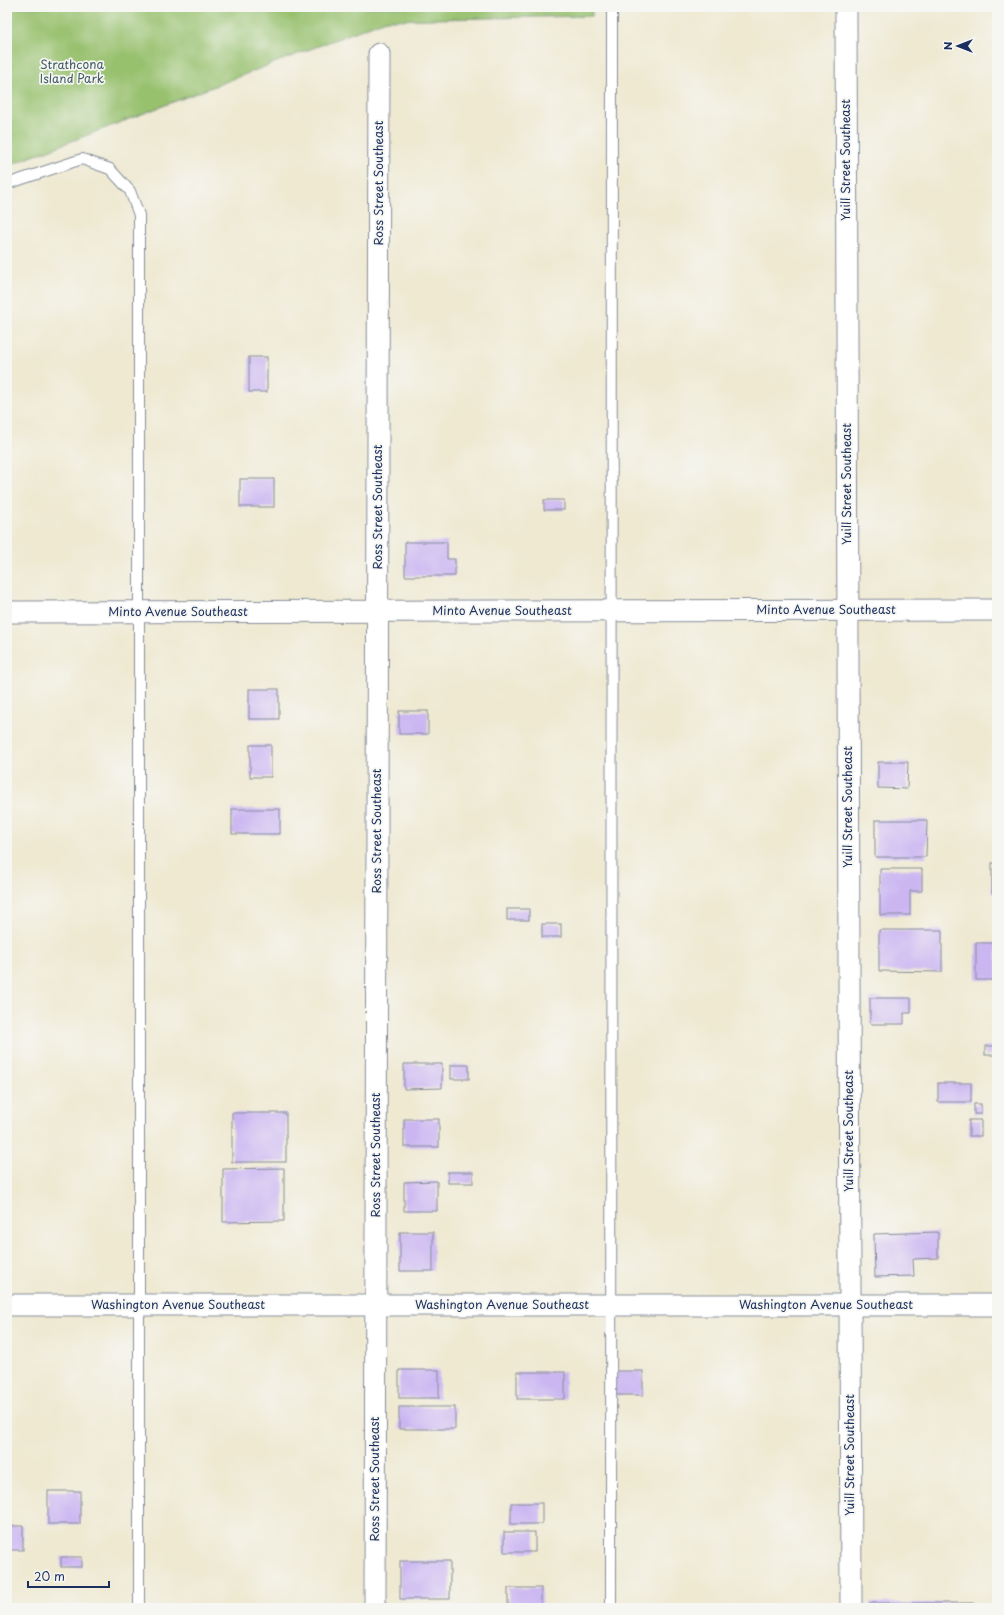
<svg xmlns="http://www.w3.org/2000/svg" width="1004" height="1615" viewBox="0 0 1004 1615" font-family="'Playpen Sans',sans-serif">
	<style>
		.green { fill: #98c16e; stroke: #5a7866 }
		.building { fill: #cbb6f2 }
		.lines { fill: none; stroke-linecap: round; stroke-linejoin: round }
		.lane-casing { stroke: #858c98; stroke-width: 12 }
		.street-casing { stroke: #858c98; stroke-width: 23 }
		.lane { stroke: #fff; stroke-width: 10 }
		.street { stroke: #fff; stroke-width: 21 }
		.labels { text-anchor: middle; stroke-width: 3.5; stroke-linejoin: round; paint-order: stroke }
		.park-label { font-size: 12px; fill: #405b63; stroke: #f6f6f2 }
		.street-label { font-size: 12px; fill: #1b2f5e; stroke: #f6f6f2 }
	</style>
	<rect width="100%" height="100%" fill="#f6f6f2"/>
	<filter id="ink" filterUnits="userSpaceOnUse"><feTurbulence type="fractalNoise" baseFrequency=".025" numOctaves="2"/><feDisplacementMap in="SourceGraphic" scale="8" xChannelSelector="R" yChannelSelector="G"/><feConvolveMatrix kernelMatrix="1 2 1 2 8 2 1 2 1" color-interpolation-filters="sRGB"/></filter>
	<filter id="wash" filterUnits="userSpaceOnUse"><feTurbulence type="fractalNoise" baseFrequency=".012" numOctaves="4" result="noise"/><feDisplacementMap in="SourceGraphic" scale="16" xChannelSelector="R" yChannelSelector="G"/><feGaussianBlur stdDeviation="0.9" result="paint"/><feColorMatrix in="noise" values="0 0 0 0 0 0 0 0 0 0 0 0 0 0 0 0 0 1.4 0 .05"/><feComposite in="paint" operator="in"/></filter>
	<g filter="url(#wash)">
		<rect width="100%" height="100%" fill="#efe9d2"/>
		<polygon class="green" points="7,7 592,7 592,16 386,20 7,166"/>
		<g id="blocks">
			<g class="building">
				<rect x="249" y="357" width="18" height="35"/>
				<rect x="240" y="479" width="34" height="28"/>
				<rect x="544" y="500" width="20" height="10"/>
				<polygon points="405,542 447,542 447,559 455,559 455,576 405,576"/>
				<rect x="249" y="689" width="30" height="30"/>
				<rect x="399" y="711" width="29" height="23"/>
				<rect x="250" y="745" width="21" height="32"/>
				<polygon points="878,762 908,762 907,789 878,788"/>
				<rect x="232" y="809" width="48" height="25"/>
				<polygon points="875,820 927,820 926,857 875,857"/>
				<rect x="992" y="863" width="5" height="30"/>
				<polygon points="880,869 922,869 922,891 910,891 910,915 880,915"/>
				<rect x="507" y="909" width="22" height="11"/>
				<rect x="542" y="924" width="19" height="13"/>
				<polygon points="879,930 942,930 942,972 879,971"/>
				<rect x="976" y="943" width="21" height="37"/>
				<polygon points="870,998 911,998 911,1013 904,1013 904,1024 870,1024"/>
				<rect x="985" y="1046" width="12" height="9"/>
				<polygon points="404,1064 442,1064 442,1088 404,1089"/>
				<rect x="451" y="1065" width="18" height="14"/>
				<rect x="938" y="1083" width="33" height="19"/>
				<rect x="974" y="1104" width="7" height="10"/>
				<rect x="232" y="1113" width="54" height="49"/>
				<rect x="404" y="1119" width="35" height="28"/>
				<rect x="969" y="1120" width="12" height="16"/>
				<polygon points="284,1168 284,1221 223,1222 223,1169"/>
				<rect x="448" y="1172" width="25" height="11"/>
				<polygon points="437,1181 437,1211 404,1211 404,1182"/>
				<rect x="400" y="1232" width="33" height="39"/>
				<polygon points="938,1232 938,1258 913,1259 914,1276 875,1277 874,1234"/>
				<rect x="399" y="1370" width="40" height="28"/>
				<rect x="614" y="1371" width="29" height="24"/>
				<rect x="517" y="1372" width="48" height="27"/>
				<rect x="399" y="1407" width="56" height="22"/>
				<rect x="48" y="1491" width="32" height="33"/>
				<rect x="511" y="1503" width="31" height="21"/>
				<rect x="7" y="1526" width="16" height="24"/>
				<rect x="504" y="1532" width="31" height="20"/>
				<rect x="61" y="1557" width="21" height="10"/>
				<rect x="400" y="1561" width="50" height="38"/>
				<rect x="508" y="1588" width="33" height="20"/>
				<rect x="870" y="1603" width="103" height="5"/>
			</g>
		</g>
	</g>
	<g filter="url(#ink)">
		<use href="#blocks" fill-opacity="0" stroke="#858c98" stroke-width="1"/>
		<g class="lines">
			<g class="lane-casing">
				<g id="lane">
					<polyline points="7,184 82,159 110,169 130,191 139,215 139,1608"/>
					<polyline points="611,1608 612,7"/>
				</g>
			</g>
			<g class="street-casing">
				<g id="street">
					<polyline points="846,7 851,1608"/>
					<polyline points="7,612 997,610"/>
					<polyline points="7,1305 997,1305"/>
					<polyline points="375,1608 379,54"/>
				</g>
			</g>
			<use href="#lane" class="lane"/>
			<use href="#street" class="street"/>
		</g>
	</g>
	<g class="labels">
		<g class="park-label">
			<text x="72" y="69">Strathcona<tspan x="72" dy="14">Island Park</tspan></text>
		</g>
		<g class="street-label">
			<text transform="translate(846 160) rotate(-90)" y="4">Yuill Street Southeast</text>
			<text transform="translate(379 183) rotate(-90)" y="4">Ross Street Southeast</text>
			<text transform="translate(847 484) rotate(-90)" y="4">Yuill Street Southeast</text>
			<text transform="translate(378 507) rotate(-90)" y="4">Ross Street Southeast</text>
			<text x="826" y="614">Minto Avenue Southeast</text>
			<text x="502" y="615">Minto Avenue Southeast</text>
			<text x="178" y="616">Minto Avenue Southeast</text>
			<text transform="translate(848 807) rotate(-90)" y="4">Yuill Street Southeast</text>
			<text transform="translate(377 831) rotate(-90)" y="4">Ross Street Southeast</text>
			<text transform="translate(849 1131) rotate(-90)" y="4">Yuill Street Southeast</text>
			<text transform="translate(376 1155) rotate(-90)" y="4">Ross Street Southeast</text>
			<text x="178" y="1309">Washington Avenue Southeast</text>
			<text x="502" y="1309">Washington Avenue Southeast</text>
			<text x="826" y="1309">Washington Avenue Southeast</text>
			<text transform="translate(850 1455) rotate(-90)" y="4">Yuill Street Southeast</text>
			<text transform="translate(375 1479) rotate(-90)" y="4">Ross Street Southeast</text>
		</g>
	</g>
	<rect width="1004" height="1615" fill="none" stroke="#f6f6f2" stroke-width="24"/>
	<g transform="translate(958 46) rotate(270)" stroke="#f6f6f2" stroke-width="3" paint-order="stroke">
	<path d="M0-3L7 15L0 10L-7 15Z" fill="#1b2f5e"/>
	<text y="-6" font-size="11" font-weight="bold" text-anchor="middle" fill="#1b2f5e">N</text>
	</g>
	<path d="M28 1581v6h81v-6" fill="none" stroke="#1b2f5e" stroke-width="2"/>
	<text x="34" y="1581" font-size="12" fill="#1b2f5e" stroke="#f6f6f2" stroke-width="3" paint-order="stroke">20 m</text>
</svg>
